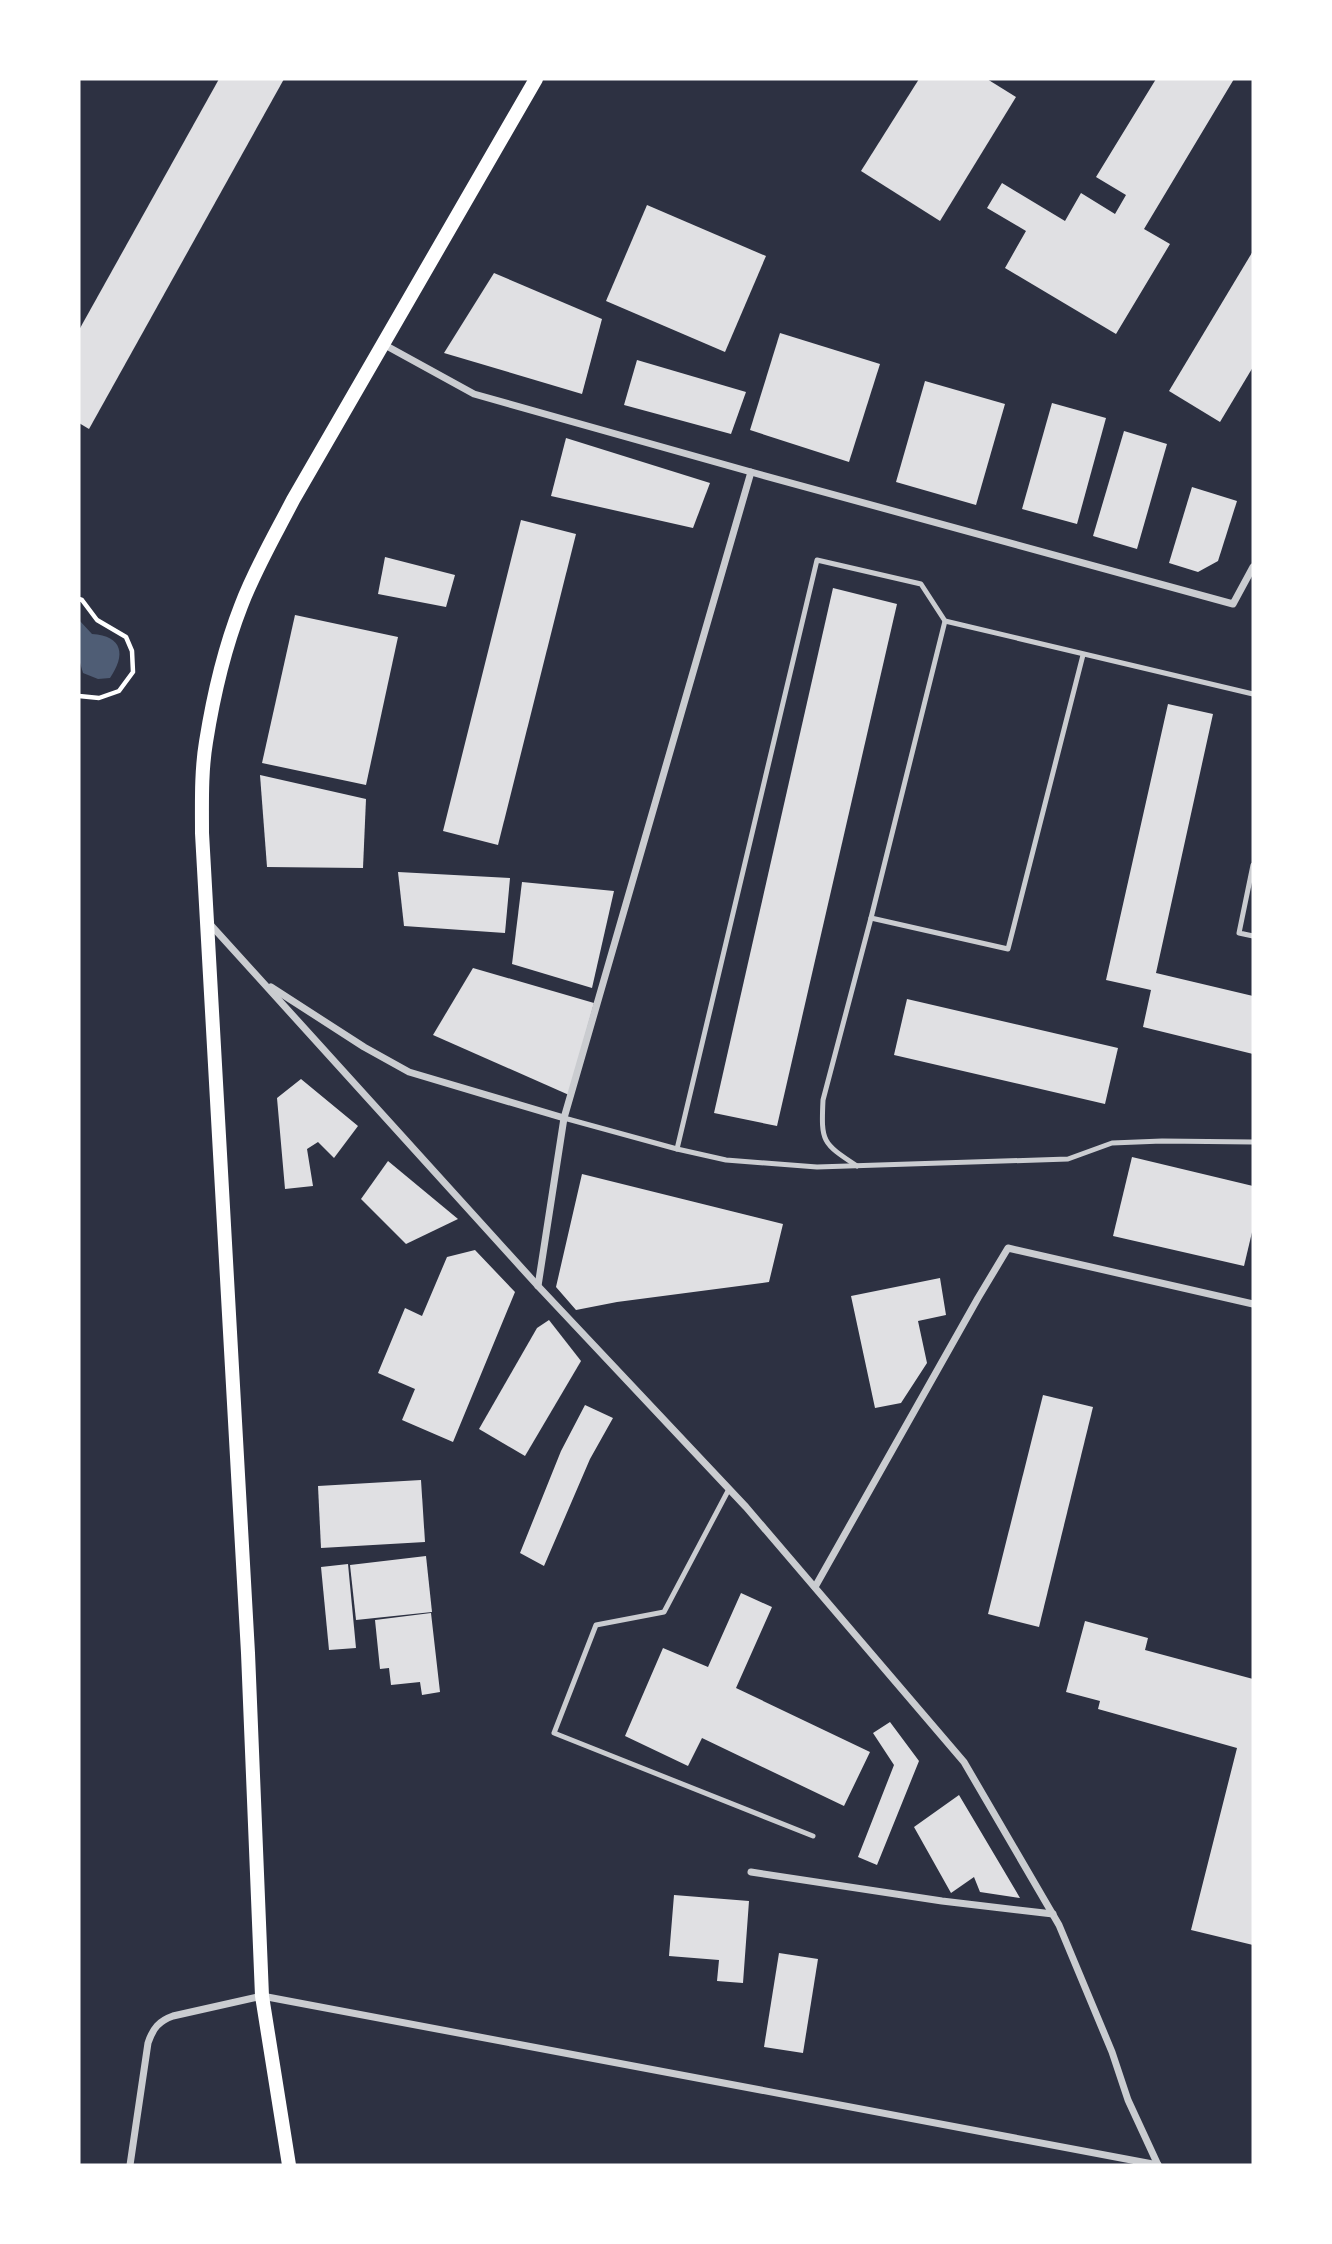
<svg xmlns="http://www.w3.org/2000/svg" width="1332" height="2244" viewBox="0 0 1332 2244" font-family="'IBM Plex Sans',sans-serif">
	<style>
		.water { fill: #4f5d75 }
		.building { fill: #e0e0e3 }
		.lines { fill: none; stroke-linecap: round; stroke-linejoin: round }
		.path { stroke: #fff; stroke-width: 4.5 }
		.service { stroke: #caccd0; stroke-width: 5 }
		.minor { stroke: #caccd0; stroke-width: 7 }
		.secondary { stroke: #fff; stroke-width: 14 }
	</style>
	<rect width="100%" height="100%" fill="#2d3142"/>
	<path class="water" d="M79 620 92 634C123 636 126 655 110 678L98 679 83 673 79 659Z"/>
	<g class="building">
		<polygon points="219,79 284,79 89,429 79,423 79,330"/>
		<polygon points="919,79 987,79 1016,97 940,221 861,171"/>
		<polygon points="1156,79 1234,79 1144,229 1170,244 1116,334 1005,268 1026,231 987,208 1002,183 1065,221 1081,193 1115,214 1126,195 1096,177"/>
		<polygon points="647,205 766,256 725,352 606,301"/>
		<polygon points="1253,251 1253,367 1220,422 1169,391"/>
		<polygon points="494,273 602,319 582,394 444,353"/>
		<polygon points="780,333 880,364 849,462 750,430"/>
		<polygon points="637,360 746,392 731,434 624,405"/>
		<polygon points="925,381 1005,404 976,505 896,482"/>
		<polygon points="1052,403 1106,418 1077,524 1022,509"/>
		<polygon points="1124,431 1167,444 1137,549 1093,536"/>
		<polygon points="566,438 710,483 693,528 551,496"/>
		<polygon points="1192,487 1237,501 1218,561 1198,572 1169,563"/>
		<polygon points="521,520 576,534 498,845 443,831"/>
		<polygon points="385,557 455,575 446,607 378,594"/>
		<polygon points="833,588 897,604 777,1126 714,1113"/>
		<polygon points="295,615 398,637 366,785 262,763"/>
		<polygon points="1168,704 1213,714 1156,973 1253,996 1253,1054 1143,1027 1151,990 1106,980"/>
		<polygon points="260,775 366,799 363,868 267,867"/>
		<polygon points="398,872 510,878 505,933 404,926"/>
		<polygon points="522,882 614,891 592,988 512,964"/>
		<polygon points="473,968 594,1003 569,1095 433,1035"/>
		<polygon points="907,999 1118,1048 1105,1104 894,1055"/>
		<polygon points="301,1079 358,1126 334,1158 318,1142 307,1149 313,1186 285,1189 277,1098"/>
		<polygon points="1132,1157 1253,1186 1253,1228 1244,1266 1113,1236"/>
		<polygon points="388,1161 458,1219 406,1244 361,1199"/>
		<polygon points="582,1174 783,1224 769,1282 617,1302 576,1310 556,1287"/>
		<polygon points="475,1250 515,1292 453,1442 402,1420 415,1389 378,1373 405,1308 422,1316 447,1257"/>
		<polygon points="940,1278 946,1315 918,1321 927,1363 901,1403 875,1408 851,1296"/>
		<polygon points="549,1320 581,1361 525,1456 479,1429 537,1328"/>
		<polygon points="1043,1395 1093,1407 1039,1627 988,1614"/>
		<polygon points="585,1405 613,1418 590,1459 544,1566 520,1553 561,1451"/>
		<polygon points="421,1480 425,1542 321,1548 318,1486"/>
		<polygon points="426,1556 432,1612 356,1620 350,1565"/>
		<polygon points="348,1564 356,1648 329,1650 321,1567"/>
		<polygon points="741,1593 772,1607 736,1688 870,1752 844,1806 702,1738 688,1766 625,1736 663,1648 708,1667"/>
		<polygon points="431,1613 440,1692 422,1695 420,1682 391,1685 389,1668 380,1669 375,1620"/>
		<polygon points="1085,1621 1148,1638 1145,1650 1253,1679 1253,1945 1191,1930 1237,1748 1098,1709 1100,1701 1066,1692"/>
		<polygon points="890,1722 919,1761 877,1865 858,1857 894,1765 873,1733"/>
		<polygon points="959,1795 1020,1898 980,1892 974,1877 951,1893 914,1827"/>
		<polygon points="674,1895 749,1901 743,1983 717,1981 719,1960 669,1956"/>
		<polygon points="779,1953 818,1959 803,2053 764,2047"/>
	</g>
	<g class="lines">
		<polyline class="path" points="79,599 82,600 97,620 126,637 132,651 133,672 119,691 99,698 79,696"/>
		<g class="service">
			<polyline points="1253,865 1239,933 1253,936"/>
			<polyline points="871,918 1008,949 1083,655"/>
			<polyline points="564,1118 677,1149 726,1160 817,1167 1068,1159 1112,1143 1162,1141 1253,1142"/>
			<polyline points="677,1149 817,560 921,584 945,621 1253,694"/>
			<path d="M857 1166C822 1143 821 1142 823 1100L871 918 945 621"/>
			<polyline points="729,1489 664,1612 596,1625 554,1733 813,1836"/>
		</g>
		<g class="minor">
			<polyline points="383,344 474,394 751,472 1233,604 1253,567"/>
			<polyline points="209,923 538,1286 746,1507 964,1762 1059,1925 1112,2052 1128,2100 1158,2165"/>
			<polyline points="271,987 364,1047 409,1072 564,1118"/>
			<polyline points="538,1286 564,1118 751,472"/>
			<polyline points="815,1587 978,1298 1008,1248 1253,1304"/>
			<polyline points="751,1872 942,1901 1053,1914"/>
			<path d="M130 2165 148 2043C153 2028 159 2021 173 2016L262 1996 1158 2165"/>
		</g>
		<path class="secondary" d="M289 2165 262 1996 248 1653 202 833C202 803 201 772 206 742 213 698 225 647 241 606 255 569 275 535 293 500L536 79"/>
	</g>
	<rect width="1332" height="2244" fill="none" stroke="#ffffff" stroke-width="161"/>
</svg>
